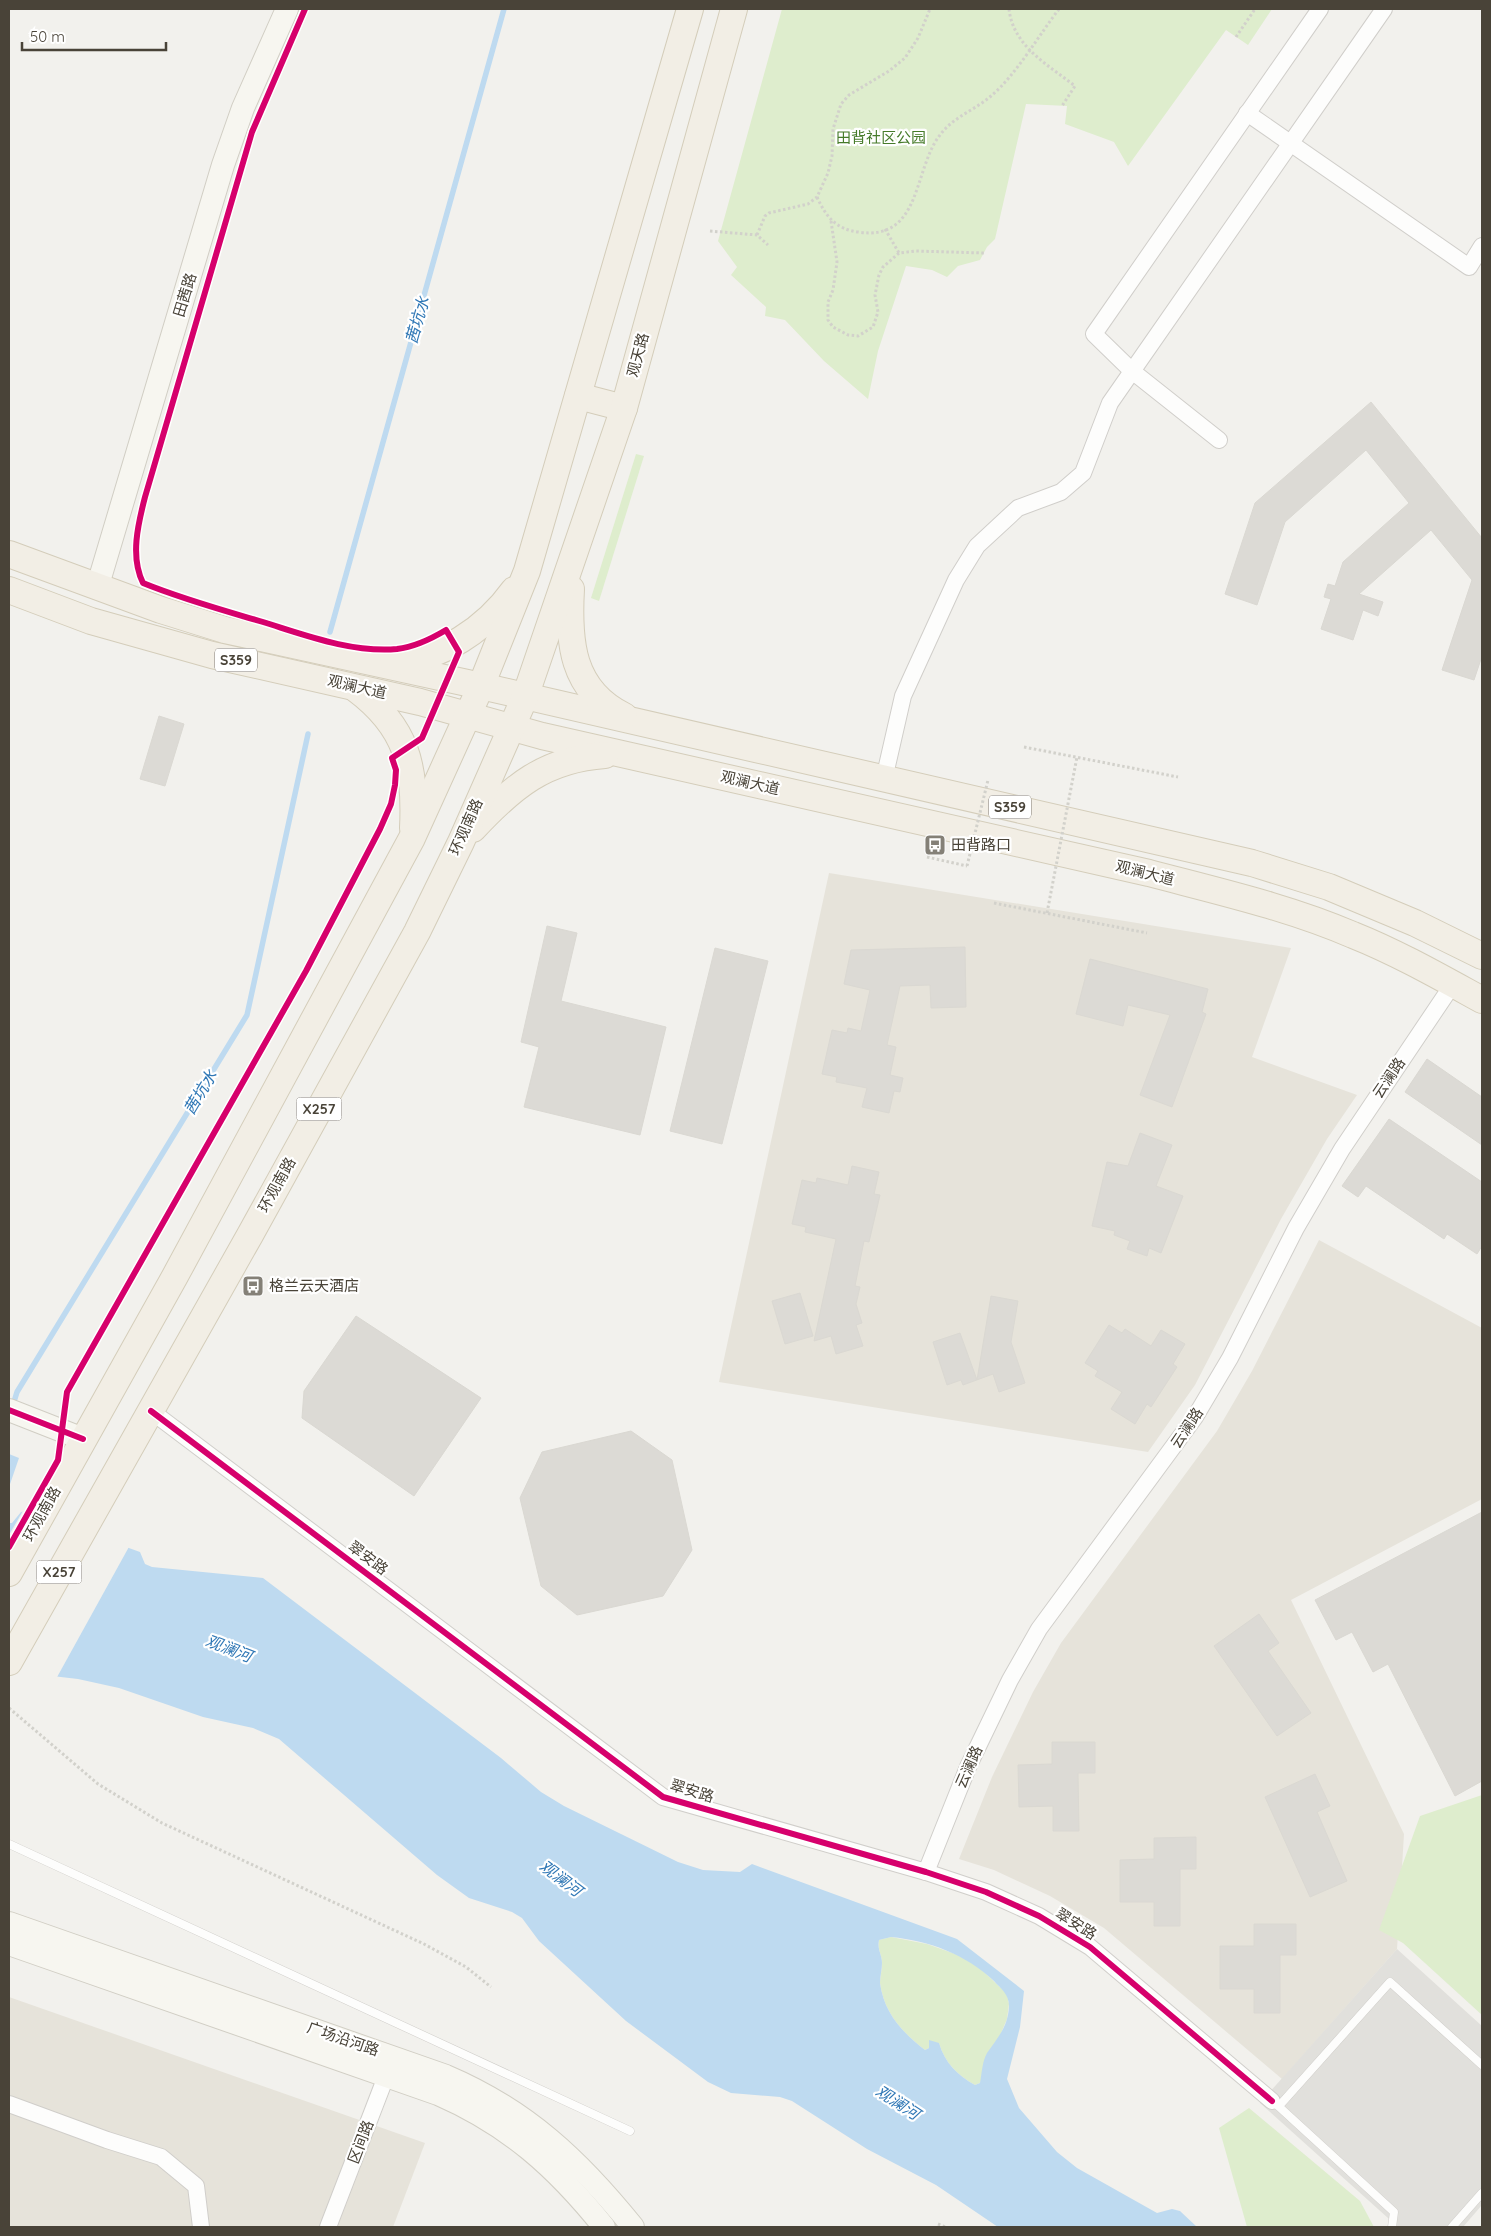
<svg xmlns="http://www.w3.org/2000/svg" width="1491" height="2236" viewBox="0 0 1491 2236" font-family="Quicksand,'Noto Sans SC',sans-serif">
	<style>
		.residential { fill: #e6e3da }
		.green { fill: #deedcd }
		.parking { fill: #e1e0dc }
		.water { fill: #bedaf0; fill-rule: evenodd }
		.pier { fill: #f2f1ed }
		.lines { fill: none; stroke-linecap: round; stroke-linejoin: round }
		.stream { stroke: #bedaf0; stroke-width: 5.5 }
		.building { fill: #dcdad5; stroke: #dad8d2 }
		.lane-casing { stroke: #d0ceca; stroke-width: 9 }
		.street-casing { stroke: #d0ceca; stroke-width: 18 }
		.secondary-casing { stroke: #d1cec4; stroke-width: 24 }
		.primary-casing { stroke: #d4cdba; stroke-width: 28 }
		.path { stroke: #d2d1cb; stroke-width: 3; stroke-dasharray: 2.5 2.5; stroke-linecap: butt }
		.lane { stroke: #fdfdfc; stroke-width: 8 }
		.street { stroke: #fdfdfc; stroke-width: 16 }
		.secondary { stroke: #f7f6f0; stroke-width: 22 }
		.primary { stroke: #f2eee5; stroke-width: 26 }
		.path-bridge { stroke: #d2d1cb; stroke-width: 3; stroke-dasharray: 2.5 2.5; stroke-linecap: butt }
		.cycleway-casing { stroke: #fff; stroke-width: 9 }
		.cycleway { stroke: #d6006c; stroke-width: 6 }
		.labels { text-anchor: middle; stroke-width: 4.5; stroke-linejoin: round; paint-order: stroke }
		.shield { fill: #fff; stroke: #807b74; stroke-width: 1 }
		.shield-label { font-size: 14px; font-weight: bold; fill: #494338 }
		.park-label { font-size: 15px; fill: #467b2a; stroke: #fff }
		.street-label { font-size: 15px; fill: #494338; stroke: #fff }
		.poi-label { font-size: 15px; fill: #494338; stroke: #fff; text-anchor: start }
		.water-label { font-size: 16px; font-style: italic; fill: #3078b6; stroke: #fff }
	</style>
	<rect width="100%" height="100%" fill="#f2f1ed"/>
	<g class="residential">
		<polygon points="829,873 1291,948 1252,1057 1357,1095 1327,1139 1281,1219 1195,1385 1148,1452 719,1382"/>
		<polygon points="1319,1240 1482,1328 1482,1499 1291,1600 1404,1834 1397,1949 1282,2079 1104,1928 1050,1896 994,1870 959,1859 992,1777 1033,1692 1061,1643 1217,1431 1252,1371"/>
		<polygon points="9,1997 425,2143 393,2227 9,2227"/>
	</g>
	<g class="green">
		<polygon points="782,9 1272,9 1248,45 1226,30 1128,166 1114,142 1065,124 1067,106 1026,104 995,239 987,247 980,260 958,266 947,277 932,270 906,266 878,351 868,399 824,361 785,320 765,316 766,307 731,275 737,267 718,241"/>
		<polygon points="636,454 644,456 599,601 591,598"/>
		<polygon points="1482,1795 1482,2015 1403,1943 1379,1930 1420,1816"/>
		<path d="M891 1937 927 1944 961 1956 981 1969 1007 1994 1009 2004 1007 2019 980 2083 975 2085C957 2075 945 2063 939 2043L925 2050C902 2032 884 2013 880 1983 880 1977 882 1970 882 1963 882 1954 877 1950 879 1940Z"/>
		<polygon points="1249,2108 1360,2201 1374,2227 1247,2227 1219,2128"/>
	</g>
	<polygon class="parking" points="1397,1949 1482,2026 1482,2205 1463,2227 1398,2227 1260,2103"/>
	<g class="water">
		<polygon points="9,1454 19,1458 9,1487"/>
		<path d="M26 1511 140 1552 145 1564 152 1567 263 1578 501 1758 541 1792 564 1806 678 1862 703 1870 740 1872 752 1864 957 1939 1024 1991 1020 2027 1007 2079 1019 2108 1057 2152 1077 2168 1157 2213 1172 2209 1180 2211 1197 2227H998L936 2185 867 2149 792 2101 780 2097 731 2093 708 2082 626 2021 539 1941 522 1918 512 1912 469 1898 437 1875 279 1739 253 1728 203 1717 119 1688 78 1679 9 1671V1523H12L21 1512ZM891 1937C930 1941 965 1954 994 1981 1001 1989 1009 1994 1009 2006 1008 2027 998 2037 987 2053 982 2062 982 2073 980 2083L975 2085C957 2075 945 2063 939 2043L929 2040V2048L925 2050C902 2032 884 2013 880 1983 880 1976 882 1970 882 1963 882 1954 877 1950 879 1940Z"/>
	</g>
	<polygon class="pier" points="24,1509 130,1545 56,1679 9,1674 9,1535"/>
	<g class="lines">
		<g class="stream">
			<polyline points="330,632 504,9"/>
			<polyline points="13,1405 17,1392 247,1015 308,734"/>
		</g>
	</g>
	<g class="building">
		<polygon points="1371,402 1482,538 1482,656 1474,680 1442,670 1472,580 1431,530 1359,594 1383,602 1378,616 1363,610 1353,640 1321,629 1331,599 1324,597 1328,584 1335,586 1343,562 1409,503 1366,450 1285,522 1257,605 1225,594 1255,503"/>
		<polygon points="159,716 184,724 165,786 140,779"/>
		<polygon points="547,926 577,933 561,1001 666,1027 640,1135 524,1107 539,1047 521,1042"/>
		<polygon points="965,947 966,1007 931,1008 930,985 900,986 887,1045 896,1047 890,1075 903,1078 900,1092 894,1091 889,1113 862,1107 867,1088 836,1082 837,1077 822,1074 832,1030 847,1033 848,1028 861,1031 870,990 844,984 851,950"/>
		<polygon points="715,948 768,961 722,1144 670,1131"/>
		<polygon points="1090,959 1208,989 1202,1012 1206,1014 1172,1107 1140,1095 1170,1015 1128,1005 1123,1026 1076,1014"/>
		<polygon points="1427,1059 1482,1097 1482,1145 1405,1092"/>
		<polygon points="1389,1119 1482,1182 1482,1246 1477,1254 1447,1234 1444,1239 1366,1186 1358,1197 1342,1186"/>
		<polygon points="1140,1133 1172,1145 1156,1186 1183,1196 1161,1253 1149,1248 1147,1256 1127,1249 1130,1241 1114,1235 1115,1231 1092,1226 1107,1162 1128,1166"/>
		<polygon points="852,1166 879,1172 874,1194 880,1195 869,1242 864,1241 855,1286 860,1287 856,1304 862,1323 856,1325 863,1346 836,1354 831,1336 814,1341 836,1239 805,1232 806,1227 792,1224 802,1180 816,1183 817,1178 848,1185"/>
		<polygon points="800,1293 813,1336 785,1344 772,1301"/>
		<polygon points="991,1296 1018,1301 1011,1342 1025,1383 999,1392 993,1374 963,1385 961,1380 947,1385 933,1342 960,1333 977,1380"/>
		<polygon points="356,1316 481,1398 414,1496 302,1418 304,1391"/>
		<polygon points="1109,1325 1122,1333 1125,1329 1151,1346 1161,1330 1185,1344 1173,1364 1177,1367 1151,1407 1147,1404 1135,1424 1111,1409 1122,1392 1095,1376 1098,1371 1085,1363"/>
		<polygon points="631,1431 672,1460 692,1550 663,1596 577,1615 541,1586 520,1498 542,1452"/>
		<polygon points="1482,1512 1482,1781 1455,1796 1388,1664 1373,1672 1352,1632 1336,1640 1315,1600"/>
		<polygon points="1259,1614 1279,1643 1268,1651 1311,1713 1277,1736 1214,1646"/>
		<polygon points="1052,1742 1095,1742 1095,1773 1078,1773 1079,1831 1053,1831 1053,1806 1019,1807 1018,1765 1052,1764"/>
		<polygon points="1315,1774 1330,1806 1317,1812 1347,1881 1310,1897 1265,1797"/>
		<polygon points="1196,1837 1196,1869 1180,1869 1180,1926 1154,1926 1154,1902 1120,1902 1120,1860 1154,1859 1154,1838"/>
		<polygon points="1254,1924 1296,1924 1296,1955 1280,1955 1280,2013 1254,2013 1254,1989 1220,1989 1220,1946 1254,1946"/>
	</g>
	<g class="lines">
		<g class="lane-casing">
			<g id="lane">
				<polyline points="9,1844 630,2131"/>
				<polyline points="1276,2104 1394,2212 1392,2227"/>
				<polyline points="1279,2106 1390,1982 1482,2065"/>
				<polyline points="1452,2227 1482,2193"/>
			</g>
		</g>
		<g class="street-casing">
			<g id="street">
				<polyline points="1247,113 1469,267 1482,246"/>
				<polyline points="1219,440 1132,371 1094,334 1320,9"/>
				<polyline points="884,779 903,696 956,580 977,546 1018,508 1061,492 1083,473 1110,403 1384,9"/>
				<polyline points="151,1411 663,1797 926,1872 986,1892 1039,1916 1090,1947 1272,2101"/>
				<polyline points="926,1872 968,1767 1010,1680 1039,1629 1195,1417 1230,1358 1296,1228 1342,1149 1453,984"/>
				<polyline points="9,2104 107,2140 161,2157 196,2186 201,2227"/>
				<polyline points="328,2227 390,2066"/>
			</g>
		</g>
		<g class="secondary-casing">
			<g id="secondary">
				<polyline points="97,588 223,165 243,108 287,9"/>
				<polyline points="9,1410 83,1439"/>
				<path d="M9 1923 446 2076C526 2110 579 2160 633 2227"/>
				<path d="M9 1944 438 2094C509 2125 556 2167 604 2227"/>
			</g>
		</g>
		<g class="primary-casing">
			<g id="primary">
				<polyline points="578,396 624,408"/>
				<polyline points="9,554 161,610 225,630 481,686 1252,863 1329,887 1415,923 1482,956"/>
				<path d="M571 589C568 641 571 690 624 716"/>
				<path d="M9 590 91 621 212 655 420 702 542 736 1149 873C1217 891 1288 907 1353 935 1398 953 1440 977 1482 1000"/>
				<path d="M393 662C441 659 486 629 514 590"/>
				<path d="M356 689C407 727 416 767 413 828"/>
				<path d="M473 829C512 787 545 759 605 755"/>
				<polyline points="9,1573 174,1278 412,838 481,686 527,571 690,9"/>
				<polyline points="9,1662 250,1235 417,932 461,842 525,697 624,408 734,9"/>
			</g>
		</g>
		<g class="path">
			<path d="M1009 9C1013 46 1048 65 1075 86L1062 106"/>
			<polyline points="1236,37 1255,9"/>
			<path d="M817 197C826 217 836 229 858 232 922 242 913 169 940 135 953 117 975 110 991 96 1016 75 1039 35 1059 9"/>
			<polyline points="831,221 837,262 833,290 828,302 828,320 833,327 848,335 858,336 873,327 878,312 875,295 879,275 883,267 899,253 916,251 984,253"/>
			<polyline points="885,229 899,253"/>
			<polyline points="710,231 757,235 768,245"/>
			<polyline points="757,235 765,216 769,213 808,204 817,197 828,173 832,156 833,129 841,104 849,95 889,71 905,58 918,38 930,9"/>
			<polyline points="1024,747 1178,777"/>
			<polyline points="927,857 967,866"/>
			<polyline points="994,903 1147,933"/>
			<polyline points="9,1708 98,1784 162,1823 424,1944 466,1967 491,1987"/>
			<polyline points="938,2224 945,2227"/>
		</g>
		<use href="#lane" class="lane"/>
		<use href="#street" class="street"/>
		<use href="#secondary" class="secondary"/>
		<use href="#primary" class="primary"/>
		<g class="path-bridge">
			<polyline points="967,866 988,780"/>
			<polyline points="1047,913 1077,757"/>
		</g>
		<g class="cycleway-casing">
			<g id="cycleway">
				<polyline points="9,1410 83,1439"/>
				<polyline points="151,1411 663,1797 926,1872 986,1892 1039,1916 1090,1947 1272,2101"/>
				<path d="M9 1547 58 1460 67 1392 306 971 380 829 391 804 395 785 396 770 392 758 422 738 459 652 446 630C431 639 414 647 397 649 352 653 305 635 263 622 222 610 182 599 143 583 130 557 138 524 145 497L252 132 305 9"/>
			</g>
		</g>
		<use href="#cycleway" class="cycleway"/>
	</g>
	<defs>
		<g id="bus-square" transform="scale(1.125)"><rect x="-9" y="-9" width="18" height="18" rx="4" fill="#848077" stroke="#fff"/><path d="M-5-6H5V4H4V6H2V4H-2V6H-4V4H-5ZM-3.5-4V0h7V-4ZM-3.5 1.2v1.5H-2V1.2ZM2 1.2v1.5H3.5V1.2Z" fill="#fff"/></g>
	</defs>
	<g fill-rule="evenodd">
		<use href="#bus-square" x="935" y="845"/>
		<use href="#bus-square" x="253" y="1286"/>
	</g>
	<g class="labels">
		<g class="shield">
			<rect x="215" y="648.5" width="42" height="23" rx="4"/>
			<rect x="989" y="795.5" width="42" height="23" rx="4"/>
			<rect x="296.5" y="1097.5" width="45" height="23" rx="4"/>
			<rect x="36.5" y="1560.5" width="45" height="23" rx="4"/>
		</g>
		<g class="shield-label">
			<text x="236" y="665">S359</text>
			<text x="1010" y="812">S359</text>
			<text x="319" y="1114">X257</text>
			<text x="59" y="1577">X257</text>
		</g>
		<g class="park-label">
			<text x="881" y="143">田背社区公园</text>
		</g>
		<g class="street-label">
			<text transform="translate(185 295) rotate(-73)" y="5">田茜路</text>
			<text transform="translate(638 355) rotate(-75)" y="5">观天路</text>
			<text transform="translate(357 687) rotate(13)" y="5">观澜大道</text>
			<text transform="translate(750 783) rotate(13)" y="5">观澜大道</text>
			<text transform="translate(466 827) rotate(-66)" y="5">环观南路</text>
			<text transform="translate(1145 873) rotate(14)" y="5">观澜大道</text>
			<text transform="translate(1389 1078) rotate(-56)" y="5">云澜路</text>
			<text transform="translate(277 1185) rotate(-61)" y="5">环观南路</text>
			<text transform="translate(1187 1428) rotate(-56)" y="5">云澜路</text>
			<text transform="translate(42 1514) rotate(-61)" y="5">环观南路</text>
			<text transform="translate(368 1558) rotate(37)" y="5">翠安路</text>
			<text transform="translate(969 1767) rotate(-66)" y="5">云澜路</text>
			<text transform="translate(692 1791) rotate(17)" y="5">翠安路</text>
			<text transform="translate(1076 1924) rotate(32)" y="5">翠安路</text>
			<text transform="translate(343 2039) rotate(19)" y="5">广场沿河路</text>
			<text transform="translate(361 2142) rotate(-69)" y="5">区间路</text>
		</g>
		<g class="poi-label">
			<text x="951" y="850">田背路口</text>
			<text x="269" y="1291">格兰云天酒店</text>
		</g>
		<g class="water-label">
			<text transform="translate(417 320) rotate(-74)" y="6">茜坑水</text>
			<text transform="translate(200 1092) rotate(-59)" y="6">茜坑水</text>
			<text transform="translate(229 1648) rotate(21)" y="6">观澜河</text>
			<text transform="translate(561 1878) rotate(37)" y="6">观澜河</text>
			<text transform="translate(898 2102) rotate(33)" y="6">观澜河</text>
		</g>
	</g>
	<rect width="1491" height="2236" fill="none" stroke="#494338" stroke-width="20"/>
	<path d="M22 42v8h144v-8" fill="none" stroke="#494338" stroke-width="2.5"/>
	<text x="30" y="42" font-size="15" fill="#494338" stroke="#ffffff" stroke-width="4" paint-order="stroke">50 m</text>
</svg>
